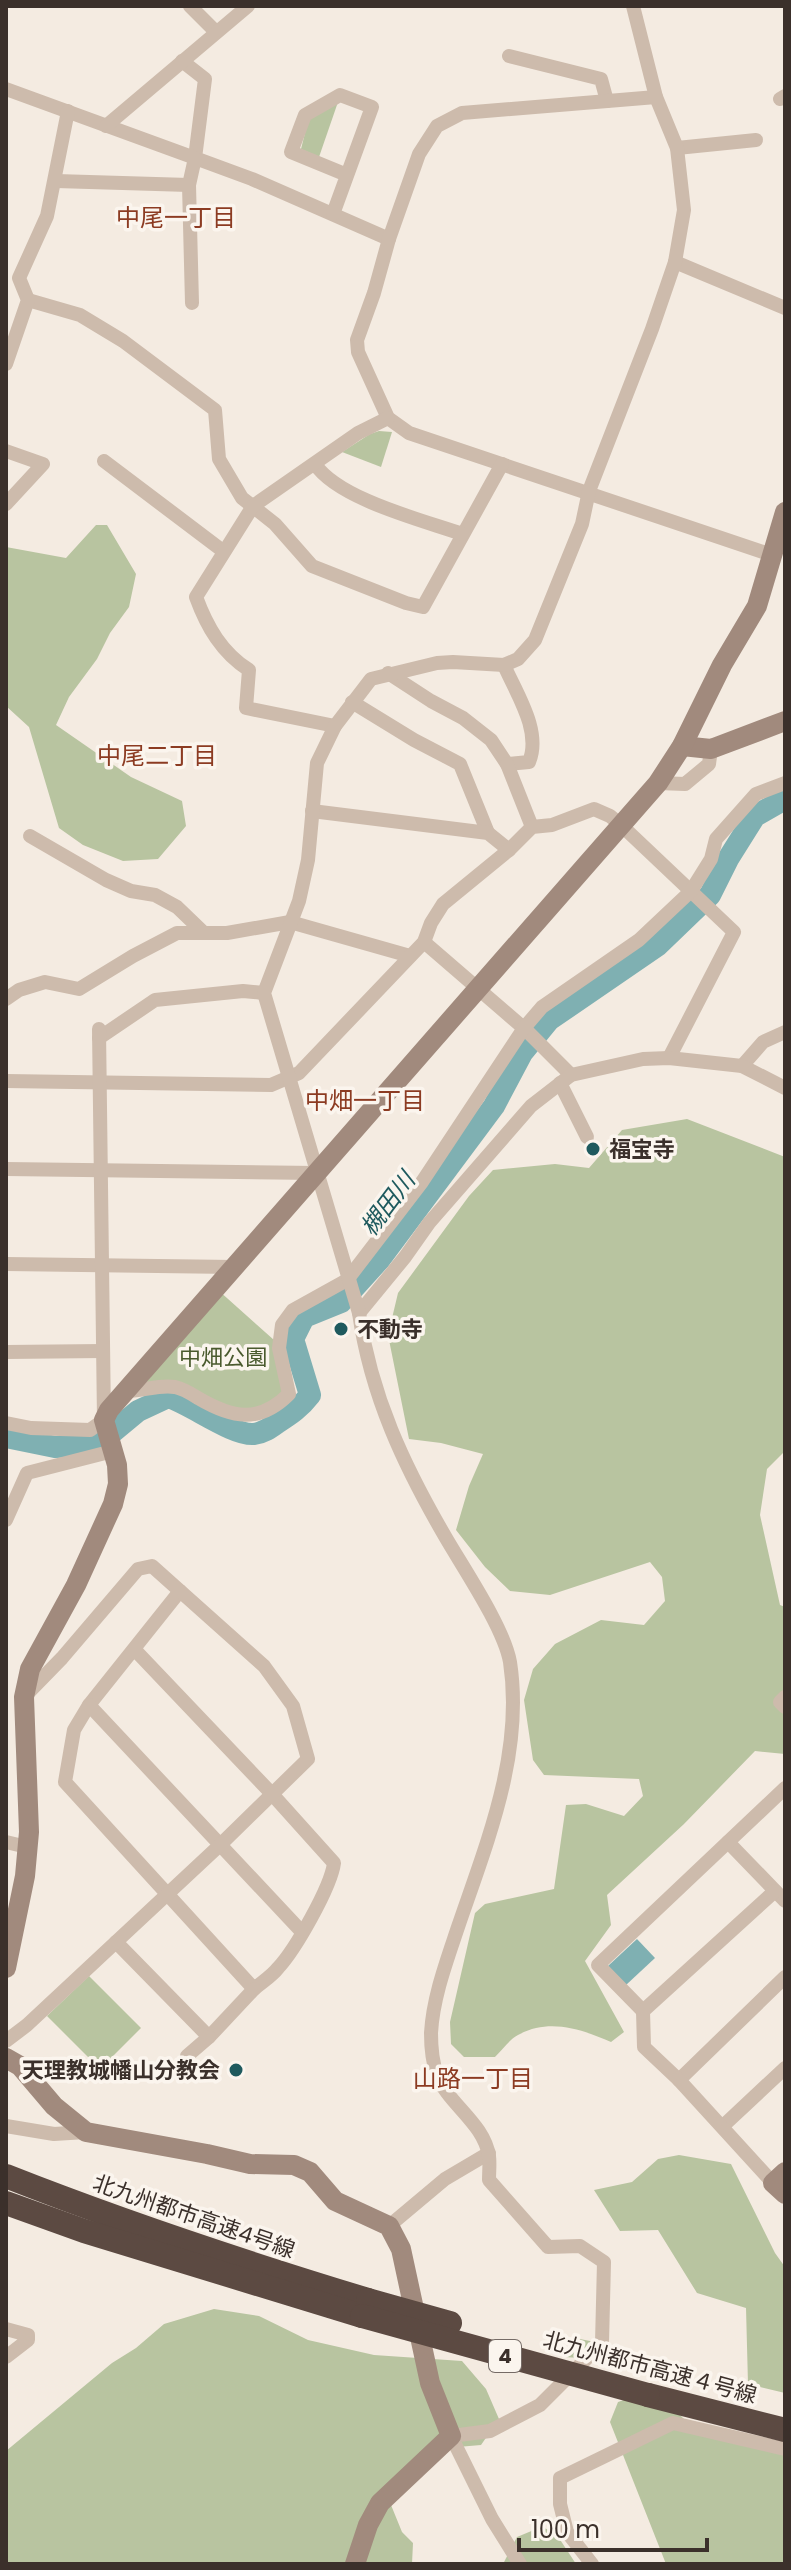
<svg xmlns="http://www.w3.org/2000/svg" width="791" height="2570" viewBox="0 0 791 2570" font-family="Poppins,'Noto Sans JP',sans-serif">
	<style>
		.green { fill: #b8c4a0 }
		.water { fill: #7fb0b2 }
		.lines { fill: none; stroke-linecap: round; stroke-linejoin: round }
		.river { stroke: #7fb0b2; stroke-width: 22 }
		.street { stroke: #cdbbac; stroke-width: 14 }
		.secondary { stroke: #a18a7d; stroke-width: 20 }
		.highway { stroke: #5c4a42; stroke-width: 24 }
		.highway-bridge { stroke: #5c4a42; stroke-width: 24 }
		.poi-dot { fill: #1f5a5e; stroke: #fbf5ee; stroke-width: 3 }
		.labels { text-anchor: middle; stroke-width: 7; stroke-linejoin: round; paint-order: stroke }
		.shield { fill: #fbf5ee; stroke: #756b66; stroke-width: 2 }
		.shield-label { font-size: 20px; font-weight: bold; fill: #3b302b }
		.poi-label { font-size: 22px; font-weight: bold; fill: #3b302b; stroke: #fbf5ee; text-anchor: start }
		.park-label { font-size: 22px; fill: #4a5a2e; stroke: #fbf5ee }
		.street-label { font-size: 22px; fill: #3b302b; stroke: #fbf5ee }
		.neighbourhood-label { font-size: 24px; fill: #8c3b22; stroke: #fbf5ee }
		.water-label { font-size: 24px; font-style: italic; fill: #1f5a5e; stroke: #fbf5ee }
	</style>
	<rect width="100%" height="100%" fill="#f4ebe1"/>
	<g class="green">
		<polygon points="338,102 319,157 301,149 309,117"/>
		<polygon points="379,431 392,432 381,467 342,452 370,434"/>
		<polygon points="96,525 107,525 136,574 129,607 110,633 97,659 69,697 56,725 131,777 182,801 186,826 158,859 123,861 83,845 59,828 29,727 6,706 6,547 66,558"/>
		<path d="M687 1119 785 1157V1451L767 1469 760 1515 780 1605 785 1607V1754L755 1751 684 1824 607 1895 611 1925 585 1961 624 2032 611 2042C581 2029 549 2018 518 2035 510 2039 502 2050 495 2057H464L451 2044 450 2022 475 1913 485 1904 554 1889 566 1805 586 1804 624 1816 643 1796 639 1779 544 1775 533 1760 524 1700 533 1669 555 1644 601 1620 644 1625 665 1601 662 1577 650 1562 550 1595 510 1591 485 1567 456 1530 469 1486 483 1454 441 1443 409 1439 388 1335 398 1293 469 1196 493 1170 555 1164 589 1168 622 1130Z"/>
		<polygon points="218,1290 274,1340 283,1392 277,1401 247,1412 207,1400 142,1388"/>
		<polygon points="89,1976 141,2028 100,2069 47,2016"/>
		<polygon points="679,2155 731,2164 775,2253 785,2267 785,2393 748,2384 746,2308 697,2293 658,2230 620,2231 594,2190 632,2182 658,2159"/>
		<polygon points="214,2309 259,2316 308,2340 374,2355 462,2361 486,2389 499,2419 481,2445 434,2449 391,2505 402,2532 413,2543 412,2564 6,2564 6,2451 112,2363 136,2348 164,2324"/>
		<polygon points="575,2338 595,2342 580,2358 564,2357"/>
		<polygon points="633,2397 678,2413 691,2426 785,2443 785,2564 666,2564 610,2422 618,2402"/>
		<polygon points="541,2527 555,2532 576,2564 503,2564 517,2537"/>
	</g>
	<polygon class="water" points="637,1939 655,1958 626,1985 608,1966"/>
	<g class="lines">
		<path class="river" d="M6 1437 55 1447 97 1445 138 1411 168 1397C191 1404 233 1436 254 1434 263 1433 270 1428 277 1423 291 1414 300 1408 310 1395L293 1339 304 1317 341 1302 380 1259 494 1106 522 1053 549 1020 657 946 710 895 728 859 755 816 785 799"/>
		<g class="street">
			<polyline points="190,6 216,32"/>
			<polyline points="509,56 601,79 607,101"/>
			<polyline points="182,61 205,79 195,158 252,179 389,239"/>
			<polyline points="6,89 195,158 189,185 192,303"/>
			<polyline points="656,97 462,113 437,126 419,154 389,239 374,293 357,340 358,352 388,418 409,433 772,555"/>
			<polyline points="780,99 785,96"/>
			<polyline points="106,126 248,6"/>
			<polyline points="677,148 756,140"/>
			<polyline points="56,181 189,185"/>
			<polyline points="333,214 372,107 340,95 305,115 291,152 347,175"/>
			<polyline points="675,262 785,308"/>
			<polyline points="28,300 80,315 123,341 215,410 219,459 242,498 275,524 312,566 406,603 423,607 502,464"/>
			<polyline points="6,364 28,300 19,278 47,216 68,111"/>
			<polyline points="6,451 43,464 6,504"/>
			<polyline points="104,461 223,551"/>
			<path d="M315 464C338 499 422 520 462 534"/>
			<path d="M388 673 431 701 463 718 491 740 507 764 529 762C542 731 516 693 504 665"/>
			<polyline points="352,702 414,740 460,764 488,833"/>
			<path d="M335 726 246 708 249 670C222 653 207 627 196 597L253 506 358 433 388 418"/>
			<polyline points="507,764 532,827"/>
			<polyline points="658,783 685,784 709,764 711,749"/>
			<polyline points="312,811 488,833 509,850"/>
			<polyline points="30,836 106,880 131,891 155,895 177,907 203,932"/>
			<polyline points="424,942 526,1030 571,1075"/>
			<polyline points="6,999 19,990 45,982 79,989 133,956 177,933 227,933 290,922 410,956"/>
			<polyline points="99,1038 155,1000 243,991 264,993"/>
			<polyline points="742,1066 763,1042 785,1032"/>
			<polyline points="6,1081 271,1085 299,1073 424,942 431,923 443,904 509,850 532,827 552,825 594,809 610,816 621,825 734,932 669,1058"/>
			<polyline points="560,1083 587,1137"/>
			<polyline points="6,1169 316,1173"/>
			<polyline points="6,1264 233,1267"/>
			<polyline points="359,1313 405,1257 429,1223 531,1106 571,1075 643,1059 669,1058 742,1066 785,1088"/>
			<polyline points="6,1352 103,1351"/>
			<path d="M125 1391C142 1392 158 1384 175 1387 184 1389 190 1393 198 1398 232 1418 259 1424 289 1394L279 1348 282 1325 293 1310 347 1280 422 1182 524 1028 542 1007 639 940 691 891 711 859 716 839 756 794 785 783"/>
			<polyline points="6,1423 31,1428 90,1430 104,1420 99,1029"/>
			<polyline points="6,1520 27,1473 113,1451"/>
			<path d="M135 1650 272 1794 334 1863C331 1887 295 1950 278 1968 272 1976 262 1982 254 1989L65 1782 74 1730 89 1705 180 1591"/>
			<polyline points="785,1697 780,1702 785,1707"/>
			<polyline points="89,1705 302,1932"/>
			<polyline points="6,1842 27,1847"/>
			<polyline points="728,1842 785,1901"/>
			<polyline points="116,1942 209,2037 254,1989"/>
			<polyline points="643,2011 598,1965 785,1788"/>
			<polyline points="6,2041 27,2025 220,1845 308,1759 293,1706 264,1666 152,1566 138,1569 62,1658 25,1696"/>
			<polyline points="187,2056 209,2037"/>
			<polyline points="679,2080 785,1977"/>
			<polyline points="6,2126 54,2134 86,2132"/>
			<polyline points="723,2126 785,2068"/>
			<polyline points="773,2183 679,2080 644,2047 643,2011 775,1891"/>
			<polyline points="389,2226 445,2179 489,2153"/>
			<polyline points="6,2329 28,2335 28,2340 6,2357"/>
			<path d="M520 2564 492 2519 451 2436 490 2431 540 2405 602 2343 604 2262 580 2246 548 2247 489 2180C489 2172 490 2163 489 2156 484 2123 448 2104 437 2075 432 2061 431 2047 431 2033 433 1997 447 1960 458 1927 487 1842 524 1753 510 1662 504 1628 464 1569 446 1538 404 1466 371 1396 359 1313L264 993 299 901 308 860 317 763 335 726 371 679 437 663 453 662 504 665 518 659 535 640 582 524 589 491 652 329 675 262 684 210 677 148 656 97 633 6"/>
			<polyline points="592,2564 567,2532 560,2504 560,2478 673,2423 785,2449"/>
		</g>
		<g class="secondary">
			<polyline points="682,746 711,749 785,721"/>
			<polyline points="6,1968 25,1876 29,1832 24,1697 30,1669 76,1585 113,1504 118,1484 117,1465 104,1420 109,1410 658,783 682,746 722,665 757,606 785,512"/>
			<polyline points="6,2058 20,2066 54,2106 86,2132 207,2154 250,2164 294,2165 310,2172 335,2201 389,2226 401,2249 430,2383 451,2436 380,2503 368,2525 355,2564"/>
			<polyline points="785,2172 773,2183 785,2194"/>
		</g>
		<g class="highway">
			<path d="M6 2176C125 2223 246 2263 368 2300"/>
			<polyline points="6,2203 84,2231 362,2316"/>
			<polyline points="648,2395 785,2430"/>
		</g>
		<g class="highway-bridge">
			<polyline points="368,2300 450,2323"/>
			<polyline points="362,2316 648,2395"/>
		</g>
	</g>
	<g class="poi-dot">
		<circle cx="593" cy="1149" r="8"/>
		<circle cx="341" cy="1329" r="8"/>
		<circle cx="236" cy="2070" r="8"/>
	</g>
	<g class="labels">
		<rect class="shield" x="489" y="2340" width="32" height="32" rx="6"/>
		<g class="shield-label">
			<text x="505" y="2363">4</text>
		</g>
		<g class="poi-label">
			<text x="609" y="1157">福宝寺</text>
			<text x="357" y="1337">不動寺</text>
			<text x="220" y="2078" text-anchor="end">天理教城幡山分教会</text>
		</g>
		<g class="park-label">
			<text x="223" y="1365">中畑公園</text>
		</g>
		<g class="street-label">
			<text transform="translate(194 2216) rotate(19)" y="8">北九州都市高速4号線</text>
			<text transform="translate(650 2367) rotate(15)" y="8">北九州都市高速４号線</text>
		</g>
		<g class="neighbourhood-label">
			<text x="176" y="226">中尾一丁目</text>
			<text x="157" y="764">中尾二丁目</text>
			<text x="365" y="1109">中畑一丁目</text>
			<text x="473" y="2087">山路一丁目</text>
		</g>
		<g class="water-label">
			<text transform="translate(388 1204) rotate(-53)" y="8">槻田川</text>
		</g>
	</g>
	<rect width="791" height="2570" fill="none" stroke="#3b302b" stroke-width="16"/>
	<path d="M519 2538v12h188v-12" fill="none" stroke="#3b302b" stroke-width="4"/>
	<text x="531" y="2538" font-size="24" fill="#3b302b" stroke="#fbf5ee" stroke-width="6" paint-order="stroke">100 m</text>
</svg>
